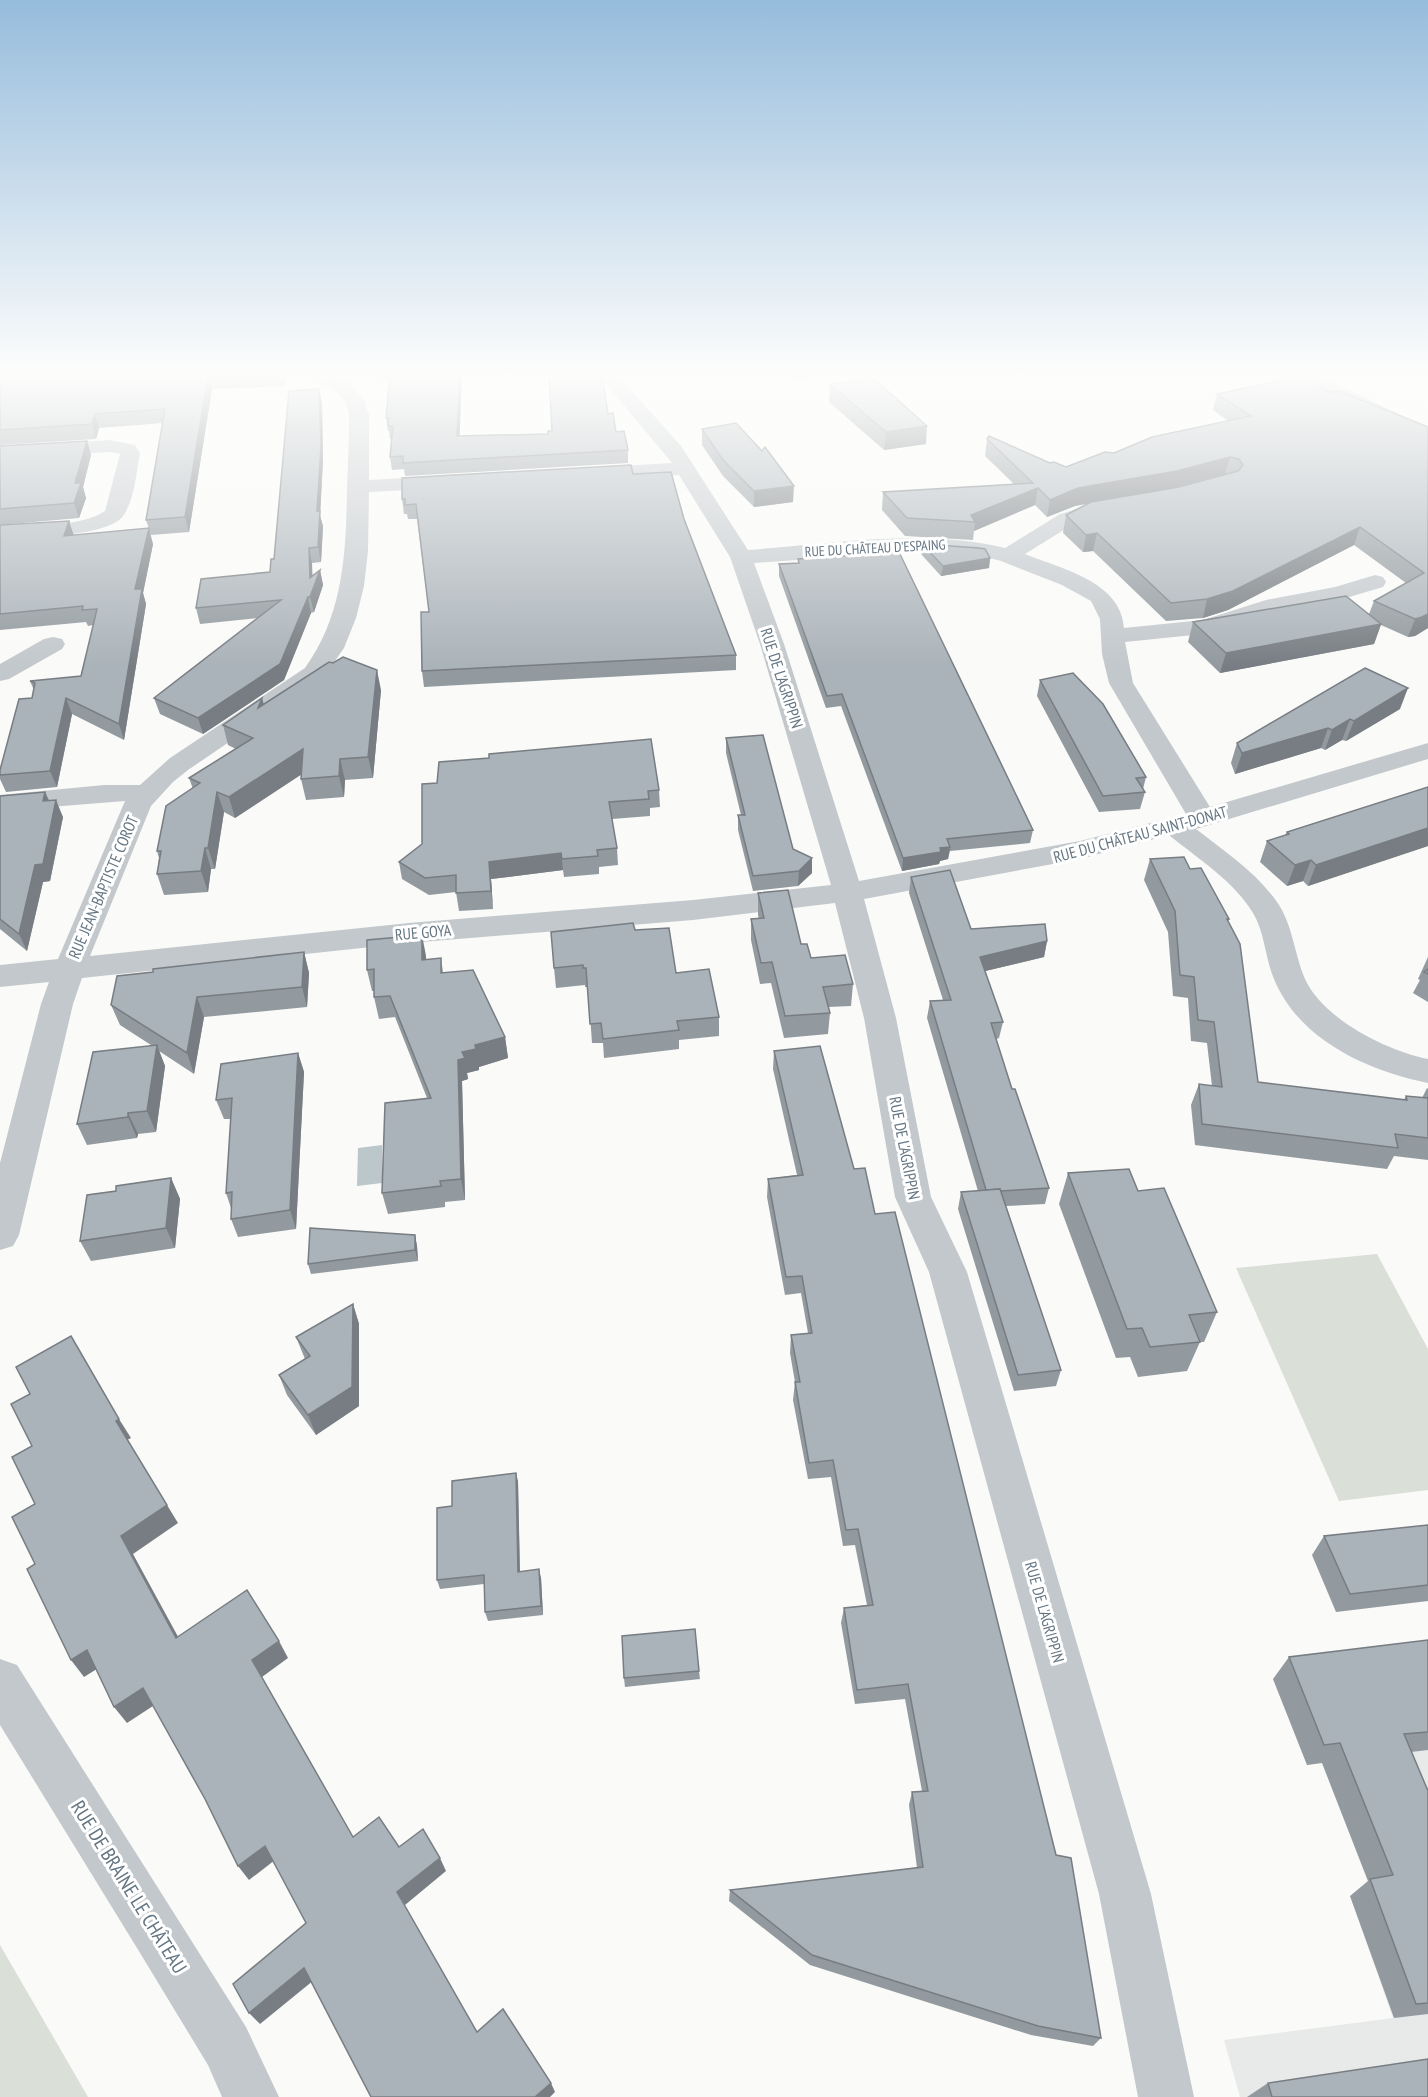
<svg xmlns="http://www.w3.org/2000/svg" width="1428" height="2097" viewBox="0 0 1428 2097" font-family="'PT Sans Narrow',sans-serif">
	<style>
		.built { fill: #e8e9e9 }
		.green { fill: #dadfd7 }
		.water { fill: #bbc7cb }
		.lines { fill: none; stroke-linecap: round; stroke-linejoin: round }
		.minor { fill: #c3c8cc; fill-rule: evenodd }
		.wall { fill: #929a9f; fill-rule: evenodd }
		.shaded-wall { fill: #777d82 }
		.building { fill: #aab3b9; stroke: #777d82; stroke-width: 1.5 }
		.labels { text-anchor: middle; stroke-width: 6; stroke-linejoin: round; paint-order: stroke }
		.far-street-label { font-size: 14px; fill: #657683; stroke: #fff }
		.street-label { font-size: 16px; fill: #657683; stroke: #fff }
		.near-street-label { font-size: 20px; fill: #657683; stroke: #fff }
	</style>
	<rect width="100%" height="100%" fill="#fafaf8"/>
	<polygon class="built" points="1428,1660 1428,2097 1240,2097 1224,2040 1393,2018 1350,1896 1372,1892 1322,1763 1307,1765 1273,1679"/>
	<g class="green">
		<polygon points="1377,1254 1428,1349 1428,1490 1339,1501 1236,1268"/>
		<polygon points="0,1945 88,2097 0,2097"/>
	</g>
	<polygon class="water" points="382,1145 382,1183 357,1186 358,1148"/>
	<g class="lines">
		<g class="minor">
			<path d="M308 373H333L351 385 364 400 369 415V480L446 476 453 478 456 482 453 486 446 488 369 492 368 551 364 586 356 618 344 648 323 678 188 770 173 782 151 806 90 956 409 923 693 900 831 885 760 644 730 557 679 475 587 480 580 478 577 474 580 470 587 468 672 463 597 373H616L681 446 748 550C828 544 927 528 1005 548L1060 514 1107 500 1114 502 1118 506 1114 510 1075 523 1025 554C1061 569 1121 581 1124 628L1203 620 1266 600 1335 587 1375 575 1383 577 1386 582 1383 587 1339 600 1272 613 1234 627 1203 634 1125 642 1133 683 1210 807 1428 743V759L1196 829C1224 851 1256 872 1277 902 1293 925 1294 953 1305 979 1323 1019 1387 1051 1428 1059V1083C1368 1071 1299 1040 1274 979 1265 958 1265 933 1253 913 1234 881 1198 859 1169 835L1080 859 864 899 896 1018 931 1197 967 1272 1151 1894 1194 2097H1138L1099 1894 929 1272 895 1197 864 1018 835 903 693 920 409 943 82 978 73 1004 19 1235 13 1246 0 1250V1163L41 1004 49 982 0 987V965L58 959 125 801 0 811V795L104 785H140L170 758 305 668C344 614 346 551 347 488 348 465 349 439 349 415 343 383 323 391 308 373ZM926 551 978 555 1001 561 1062 585 1091 601 1100 619 1102 654 1109 683 1186 814 1080 841 859 881 784 644 754 563Z"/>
			<polygon points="1290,373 1314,373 1428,428 1428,441 1293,377"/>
			<path d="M110 440 135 445 140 453C136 473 135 499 123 516 108 537 25 538 0 539V527C30 524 80 528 105 511L120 454 110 452 0 459V447Z"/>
			<polygon points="53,637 62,639 65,644 62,649 9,679 0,681 0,664 44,639"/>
			<polygon points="0,1659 17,1665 246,2027 279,2097 222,2097 208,2065 137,1948 0,1725"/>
		</g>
	</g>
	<g class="wall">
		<polygon points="0,373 287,373 285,386 212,389 189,532 151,535 146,520 163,423 99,428 96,439 0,445"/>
		<polygon points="379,373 462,373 459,436 548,434 552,431 608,414 616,432 628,450 628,463 405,476 404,469 392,470 390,457 392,439 390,439 389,431 388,431 386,418 389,380 380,380"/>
		<polygon points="768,373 806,373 806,381"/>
		<polygon points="830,384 926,444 884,450 829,402"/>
		<polygon points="319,389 322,403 323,460 320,516 323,526 321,562 312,563 312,575 320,570 323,585 314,612 311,613 284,680 203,734 160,714 154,698 258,618 200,624 196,608 270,572"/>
		<path d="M1332 393 1428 427V628L1415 636 1408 637 1381 625 1374 644 1220 673 1188 642 1193 622 1369 614 1374 601 1406 583 1354 545 1228 610 1203 618 1166 621 1093 551 1083 552 1063 533 1066 515 1088 503 1075 506 1047 517 1035 505 974 531 973 540 905 536 882 510 883 492 1014 484 985 456 987 439 1050 463 1066 467 1114 453 1228 421 1213 410 1217 394ZM1225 474 1179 487 1173 488Z"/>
		<polygon points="702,429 793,502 754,507 723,476 702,445"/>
		<polygon points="87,441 91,455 83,487 86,498 79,518 0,525 0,446"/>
		<polygon points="633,474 684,519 736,655 736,670 424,687 422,671 429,612 417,519 408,519 407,514 404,514 402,499"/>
		<polygon points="69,521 73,535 153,544 143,593 146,604 124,740 72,714 57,787 6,792 0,779 0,770 32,698 34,690 30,681 81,676 93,625 88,626 86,622 0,630 0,525"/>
		<polygon points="922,544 990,558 989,568 941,576 921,554"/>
		<polygon points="798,559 1033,830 1030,843 950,851 948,859 940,861 939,864 902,871 841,706 826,708 779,576 779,564 798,563"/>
		<polygon points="1040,680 1146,777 1143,789 1145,792 1140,809 1099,812 1037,696"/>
		<polygon points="381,690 373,778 345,780 344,797 306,800 301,779 302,774 235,818 224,812 215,869 211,869 208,892 164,895 157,874 159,858 157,851 193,789 189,778 236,749 228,745 223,725 264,704"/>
		<polygon points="1400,709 1346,741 1342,740 1325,750 1321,748 1235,774 1231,763 1237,743"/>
		<polygon points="726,738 793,849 812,873 798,886 753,891 738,830 738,815 741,815 726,753"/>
		<polygon points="422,784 659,790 660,807 650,808 650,816 612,819 617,848 618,865 599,867 599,874 564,877 563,870 491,879 493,909 459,911 456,892 429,895 402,879 399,862 422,844"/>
		<polygon points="1428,787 1428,846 1308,886 1303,881 1287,886 1260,862 1267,841 1285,835 1287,832"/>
		<polygon points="45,792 49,800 63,817 50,881 43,882 27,951 0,929 0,796"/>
		<polygon points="1150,859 1190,869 1229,919 1228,922 1258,1082 1404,1100 1406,1096 1422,1098 1427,1088 1428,1089 1428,1160 1394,1156 1387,1169 1195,1145 1191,1105 1199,1084 1212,1086 1207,1043 1191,1041 1188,998 1173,996 1168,932 1144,880"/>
		<polygon points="911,877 971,929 1047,941 1044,957 985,971 1003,1022 999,1038 996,1039 1012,1089 1049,1188 1045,1204 1006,1206 1061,1370 1056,1386 1014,1391 958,1209 961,1192 978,1191 927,1018 930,1001 943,1000 909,893"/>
		<polygon points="758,893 801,944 811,958 853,984 851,1006 828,1007 830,1013 828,1034 784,1038 771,983 760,984 751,940 751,919 759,919 758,915"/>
		<polygon points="635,930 719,1017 719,1036 679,1040 679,1049 604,1058 603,1043 592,1043 588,987 585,987 585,985 556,988 554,968"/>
		<polygon points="304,952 309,973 307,1007 204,1017 194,1074 159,1051 165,1066 156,1132 138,1134 137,1138 87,1145 77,1124 151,1045 120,1025 111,1005"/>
		<polygon points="426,956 426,960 441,958 443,972 505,1037 508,1058 479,1067 479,1070 467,1073 468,1079 462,1081 465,1200 445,1202 445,1207 388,1214 382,1193 427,1098 395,1017 379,1019 374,997 374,991 372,991 367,970"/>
		<polygon points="1428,957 1428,1002 1413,993 1420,980 1418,979"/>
		<polygon points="774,1051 854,1169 875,1214 1101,2038 1093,2046 1031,2035 810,1965 729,1901 730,1890 917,1868 909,1805 912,1792 922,1791 905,1699 855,1704 841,1623 844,1608 867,1605 855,1545 843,1546 831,1477 808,1479 793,1400 795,1382 790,1353 791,1335 808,1333 801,1293 785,1295 767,1197 768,1179 797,1175 773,1069"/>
		<polygon points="298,1053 304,1072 296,1229 238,1237 231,1219 231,1208 226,1193 231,1119 224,1119 216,1100"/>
		<polygon points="1068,1173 1138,1191 1217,1312 1204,1342 1200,1342 1187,1371 1138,1377 1130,1357 1116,1358 1059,1204"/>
		<polygon points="171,1178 180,1199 175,1248 91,1261 80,1241 116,1191"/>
		<polygon points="415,1235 417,1246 418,1261 311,1274 308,1264"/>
		<polygon points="353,1304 359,1324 359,1406 316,1435 287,1395 279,1375 305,1359 296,1337"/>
		<polygon points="516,1473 518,1482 520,1571 541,1578 543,1615 488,1621 485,1612 484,1584 440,1589 437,1580 452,1506"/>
		<polygon points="1428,1525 1428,1601 1336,1612 1312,1555 1324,1536"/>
		<polygon points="1428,1640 1428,1750 1411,1752 1428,1791 1428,2014 1394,2018 1350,1896 1368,1881 1322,1763 1307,1765 1273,1679 1289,1657"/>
		<polygon points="699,1671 700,1679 625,1687 624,1678"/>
		<polygon points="1268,2083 1428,2097 1247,2097"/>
	</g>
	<g class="shaded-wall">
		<polygon points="282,373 287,373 285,386"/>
		<polygon points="460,373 462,373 462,376 459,449 457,436"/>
		<polygon points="208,375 212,389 189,532 185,517"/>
		<polygon points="319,389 322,403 323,460 320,516 323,526 321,562 318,547 317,511"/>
		<polygon points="95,414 99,428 96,439 92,424"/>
		<polygon points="927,426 926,444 884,450 886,432"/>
		<polygon points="87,441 91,455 83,487 86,498 79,518 74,503 75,483"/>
		<polygon points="1230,457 1225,474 1173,488 1075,506 1047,517 1050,500 1078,488"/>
		<polygon points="794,486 793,502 754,507 754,491"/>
		<polygon points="1038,488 1035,505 974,531 975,522 971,515"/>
		<polygon points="69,521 74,536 64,536"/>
		<polygon points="1360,527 1354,545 1228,610 1203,618 1207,599"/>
		<polygon points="149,528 153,544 143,593 146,604 124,740 119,724 135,589"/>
		<polygon points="1097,533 1093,551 1083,552 1086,535"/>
		<polygon points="309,548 312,563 313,589 320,570 323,585 314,612 310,597"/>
		<polygon points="990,558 989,568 941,576 943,566"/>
		<polygon points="308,597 311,613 284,680 203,734 198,718"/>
		<polygon points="1428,614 1428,628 1415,636 1408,637 1415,619"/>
		<polygon points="1381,624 1374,644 1220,673 1226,653"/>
		<polygon points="377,670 381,690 373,778 368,757"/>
		<polygon points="1408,688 1400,709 1346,741 1354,721"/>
		<polygon points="66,698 72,714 57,787 50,771"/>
		<polygon points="262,698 268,718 258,708"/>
		<polygon points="1350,719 1342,740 1325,750 1332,730"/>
		<polygon points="1328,728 1321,748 1235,774 1242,753"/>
		<polygon points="303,749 308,770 235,818 229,797"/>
		<polygon points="340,759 345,780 344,797 339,776"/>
		<polygon points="45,792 52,809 43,801"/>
		<polygon points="217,792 224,812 215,869 208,848"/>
		<polygon points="56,800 63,817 50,881 43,882 27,951 19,934 35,865"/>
		<polygon points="1428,828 1428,846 1308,886 1316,865"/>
		<polygon points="950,847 948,859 940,861 939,864 902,871 903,858 940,848"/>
		<polygon points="205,848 211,869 208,892 201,871"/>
		<polygon points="561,853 563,870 491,879 493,909 491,891 489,862"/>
		<polygon points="812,858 812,873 798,886 799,871"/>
		<polygon points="1311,860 1303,881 1287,886 1295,865"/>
		<polygon points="422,935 426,956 426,982 422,960"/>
		<polygon points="1047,941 1044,957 977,973 980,957"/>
		<polygon points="304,952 309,973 307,1007 302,987"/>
		<polygon points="197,997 204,1017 194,1074 187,1053"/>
		<polygon points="505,1037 508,1058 479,1067 479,1070 467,1073 468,1079 462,1081 465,1200 461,1179 458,1060 462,1052 475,1045"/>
		<polygon points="157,1045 165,1066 156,1132 147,1111"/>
		<polygon points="298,1053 304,1072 296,1229 290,1210"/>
		<polygon points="128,1113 138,1134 137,1138 128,1117"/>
		<polygon points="171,1178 180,1199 175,1248 166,1228"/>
		<polygon points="415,1235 417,1246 418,1261 415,1250"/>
		<polygon points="353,1304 359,1324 359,1406 316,1435 308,1415"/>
		<polygon points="119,1419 131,1438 127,1440 116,1421"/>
		<polygon points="516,1473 518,1482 520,1581 518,1572"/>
		<polygon points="167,1505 178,1523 133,1554 188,1655 176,1638 121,1536"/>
		<polygon points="539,1569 541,1578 543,1615 541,1606"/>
		<polygon points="279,1641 288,1658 262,1677 252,1660"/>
		<polygon points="87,1650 100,1667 84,1677 71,1660"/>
		<polygon points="143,1688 156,1704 127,1723 114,1707"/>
		<polygon points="265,1846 275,1860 249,1880 238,1866"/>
		<polygon points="440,1858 446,1871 405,1905 397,1892"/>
		<polygon points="304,1968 314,1980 260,2024 249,2013"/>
		<polygon points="551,2083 555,2092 550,2097 535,2097"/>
	</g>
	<g class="building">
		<polygon points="0,373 255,373 208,375 185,517 146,520 165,409 95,414 92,424 0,430"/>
		<polygon points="390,373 460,373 457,436 548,434 548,431 552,431 549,373 602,373 608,414 613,413 616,432 624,431 628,450 403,463 403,456 390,457 393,426 388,426 389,418 386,418"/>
		<polygon points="1300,376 1332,393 1340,391 1428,427 1428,614 1422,617 1415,619 1374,601 1424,573 1360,527 1233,591 1207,599 1171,603 1097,533 1086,535 1066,515 1091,502 1179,487 1238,471 1243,465 1239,459 1230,457 1177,471 1078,488 1050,500 1038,488 971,515 975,522 907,518 883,492 1033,483 987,439 989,436 1050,463 1054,462 1066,467 1105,452 1114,453 1152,437 1251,416 1217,394"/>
		<polygon points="873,378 927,426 886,432 830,384"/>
		<polygon points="319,389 321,445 317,511 320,511 318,547 309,548 310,578 320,570 310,597 308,597 280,664 198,718 154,698 281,600 196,608 201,579 270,572 271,559 274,559 289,391"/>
		<polygon points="736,423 762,451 765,447 794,486 754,491 723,460 702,429"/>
		<polygon points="87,441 75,483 81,483 74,503 0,509 0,446"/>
		<polygon points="631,465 633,474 671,472 684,519 736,655 422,671 421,612 429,612 416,504 405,505 405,499 402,499 402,478"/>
		<polygon points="69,521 64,536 149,528 135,589 142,589 119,724 66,698 50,771 0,775 0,770 19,699 32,698 35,683 30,681 81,676 97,609 82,610 83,606 0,614 0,525"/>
		<polygon points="922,544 979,548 985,549 990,558 943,566"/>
		<polygon points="899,552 1033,830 947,839 950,847 940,848 941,852 903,858 842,694 827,696 779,564 799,563 798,559"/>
		<polygon points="1346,596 1381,624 1226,653 1193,622"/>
		<polygon points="343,657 377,670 368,757 340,759 339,776 301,779 303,749 229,797 217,792 208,848 205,848 201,871 157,874 161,851 157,851 166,806 200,783 189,778 253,738 223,725 262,698 258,708 329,662 333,663"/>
		<polygon points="1365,668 1408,688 1354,721 1350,719 1332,730 1328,728 1242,753 1237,743"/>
		<polygon points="1073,673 1103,704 1146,777 1136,778 1145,792 1103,796 1040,680"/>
		<polygon points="763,735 793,849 812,858 799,871 753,876 738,815 745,815 726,738"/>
		<polygon points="651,739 659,790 648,791 649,799 609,802 617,848 597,850 598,856 562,859 561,853 489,862 491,891 456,893 456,875 425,878 399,862 422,844 422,784 437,783 439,762 489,758 489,754"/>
		<polygon points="1428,787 1428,828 1316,865 1311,860 1295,865 1267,841 1289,834 1287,832"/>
		<polygon points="45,792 43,801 56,800 43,864 35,865 19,934 0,919 0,796"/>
		<polygon points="1184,857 1190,869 1201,868 1229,919 1227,919 1240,944 1258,1082 1407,1100 1406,1096 1428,1098 1428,1138 1395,1134 1398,1148 1202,1124 1199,1084 1222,1087 1214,1022 1198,1020 1194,977 1180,975 1175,911 1150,859"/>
		<polygon points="950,870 971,929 1045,924 1047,941 980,957 1003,1022 991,1023 1012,1089 1015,1089 1049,1188 1001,1191 1000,1189 986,1190 930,1001 951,1000 911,877"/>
		<polygon points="788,890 801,944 807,944 811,958 845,955 853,984 823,987 830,1013 785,1016 772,962 761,963 751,919 764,918 758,893"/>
		<polygon points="633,923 635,930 669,928 676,973 709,969 719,1017 677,1021 679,1030 603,1039 601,1023 590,1024 586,968 583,968 583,965 554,968 551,932"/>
		<polygon points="422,935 422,960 441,958 441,973 473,970 505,1037 475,1045 476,1049 462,1052 465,1058 458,1060 461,1179 440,1181 441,1186 382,1193 385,1103 431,1098 390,996 374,997 374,969 367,970 367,940"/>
		<polygon points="304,952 302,987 197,997 187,1053 111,1005 117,976 153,972 153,969"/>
		<polygon points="1428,969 1428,974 1424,972"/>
		<polygon points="157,1045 147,1111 128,1113 128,1117 77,1124 93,1052"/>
		<polygon points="820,1046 854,1169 865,1168 875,1214 895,1212 1056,1855 1071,1858 1101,2038 1038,2026 812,1955 730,1890 923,1867 912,1792 928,1791 908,1684 857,1690 844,1608 873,1605 858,1529 846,1530 833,1460 809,1463 795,1382 800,1382 791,1335 812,1333 802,1276 786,1277 768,1179 803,1175 774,1051"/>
		<polygon points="298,1053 290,1210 231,1219 232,1192 226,1193 232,1098 216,1100 221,1064"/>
		<polygon points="1129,1169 1138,1191 1164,1188 1217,1312 1189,1315 1200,1342 1150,1347 1142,1328 1127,1329 1068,1173"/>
		<polygon points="171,1178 166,1228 80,1241 87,1195 116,1191 116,1186"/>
		<polygon points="1000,1189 1061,1370 1018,1375 961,1192"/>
		<polygon points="310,1228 415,1235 415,1250 308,1264"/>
		<polygon points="353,1304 352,1387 308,1415 279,1375 310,1356 296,1337"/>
		<polygon points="71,1336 119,1419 116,1421 167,1505 121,1536 176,1638 247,1590 279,1641 252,1660 353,1837 379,1817 399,1847 423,1829 440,1858 397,1892 477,2032 503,2009 551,2083 535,2097 371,2097 304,1968 249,2013 233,1984 306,1923 265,1846 238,1866 205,1799 143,1688 114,1707 87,1650 71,1660 27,1569 35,1564 12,1517 35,1504 12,1457 32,1446 11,1404 30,1394 16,1367"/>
		<polygon points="516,1473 518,1572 539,1569 541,1606 485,1612 484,1575 437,1580 437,1508 452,1506 452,1481"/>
		<polygon points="1428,1525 1428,1585 1350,1594 1324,1536"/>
		<polygon points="695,1629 699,1671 624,1678 622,1636"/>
		<polygon points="1428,1640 1428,1732 1404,1734 1428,1791 1428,2003 1416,2004 1370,1879 1393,1875 1340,1743 1324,1745 1289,1657"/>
		<polygon points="1428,2059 1428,2097 1272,2097 1268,2083"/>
	</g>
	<linearGradient id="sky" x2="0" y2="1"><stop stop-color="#96bcdc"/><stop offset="0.56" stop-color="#fdfdfc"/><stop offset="1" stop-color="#fdfdfc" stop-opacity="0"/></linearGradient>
	<rect width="1428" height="667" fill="url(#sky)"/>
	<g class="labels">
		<g class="far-street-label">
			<text transform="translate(875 548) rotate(-3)" y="5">RUE DU CHÂTEAU D'ESPAING</text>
		</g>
		<g class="street-label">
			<text transform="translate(782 678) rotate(72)" y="6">RUE DE L'AGRIPPIN</text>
			<text transform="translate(1140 834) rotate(-15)" y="6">RUE DU CHÂTEAU SAINT-DONAT</text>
			<text transform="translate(103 887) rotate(-67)" y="6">RUE JEAN-BAPTISTE COROT</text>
			<text transform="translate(423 932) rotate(-5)" y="6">RUE GOYA</text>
			<text transform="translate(905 1148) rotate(79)" y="6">RUE DE L'AGRIPPIN</text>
			<text transform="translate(1045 1612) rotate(74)" y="6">RUE DE L'AGRIPPIN</text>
		</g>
		<g class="near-street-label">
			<text transform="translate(129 1887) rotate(58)" y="7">RUE DE BRAINE LE CHÂTEAU</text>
		</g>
	</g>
</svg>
